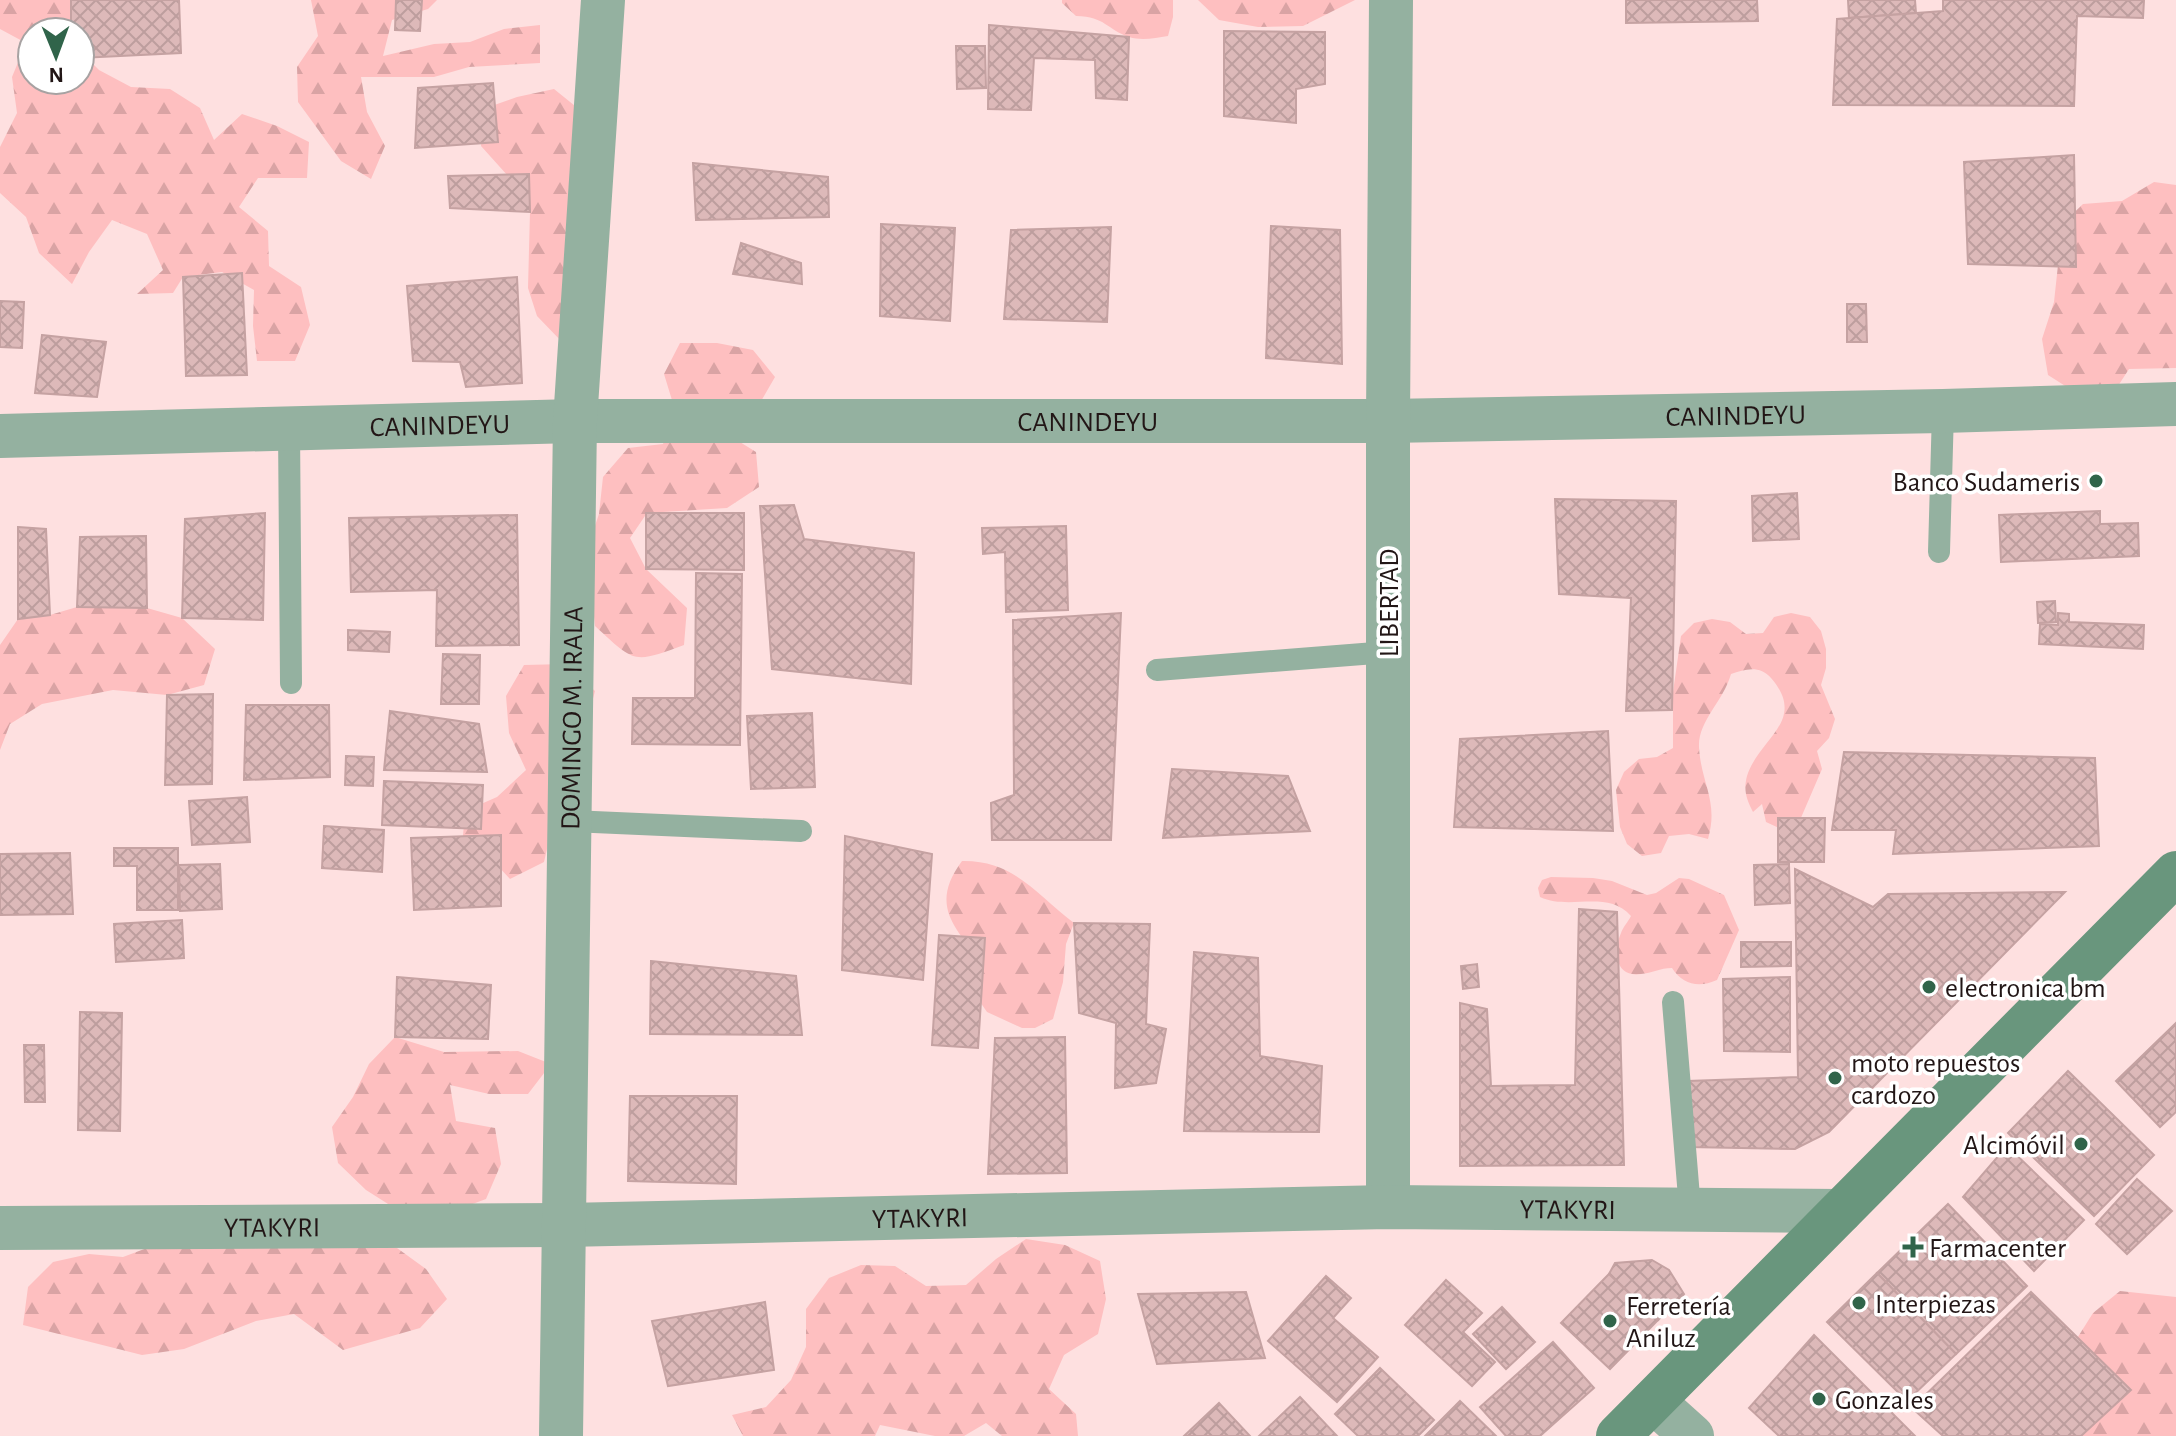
<svg xmlns="http://www.w3.org/2000/svg" width="2176" height="1436" viewBox="0 0 2176 1436" font-family="'Alegreya Sans',sans-serif">
	<style>
		.forest { fill: url(#forest-firs) }
		.building { fill: url(#building-cross-hatch); stroke: #c5a2a2; stroke-width: 2 }
		.lines { fill: none; stroke-linecap: round; stroke-linejoin: round }
		.lane { stroke: #94b1a0; stroke-width: 22 }
		.street { stroke: #94b1a0; stroke-width: 44 }
		.secondary { stroke: #69967d; stroke-width: 44 }
		.poi-dot { fill: #30644a; stroke: #fff; stroke-width: 3 }
		.labels { text-anchor: middle; stroke-width: 7; stroke-linejoin: round; paint-order: stroke }
		.street-label { font-size: 28px; fill: #221616; stroke: #fff }
		.poi-label { font-size: 28px; fill: #221616; stroke: #fff; text-anchor: start }
	</style>
	<defs>
		<pattern id="forest-firs" width="22" height="20" patternUnits="userSpaceOnUse" patternTransform="scale(2)"><rect width="22" height="20" fill="#febfc0"/><path d="M5 1l3.5 6h-7zM16 11l3.5 6h-7z" fill="#d9a3a4"/></pattern>
		<pattern id="building-cross-hatch" width="8" height="8" patternUnits="userSpaceOnUse" patternTransform="scale(2)"><rect width="8" height="8" fill="#ddb9b9"/><path d="M0 0l8 8M0 8l8-8" fill="none" stroke="#bd9e9e"/></pattern>
	</defs>
	<rect width="100%" height="100%" fill="#fee0e0"/>
	<g class="forest">
		<polygon points="0,0 78,0 74,32 32,32 32,80 80,80 80,51 99,70 131,87 170,89 200,108 214,140 242,114 277,126 309,142 307,178 258,178 239,207 268,231 269,266 301,287 310,325 295,361 257,361 253,326 254,290 222,272 183,277 173,293 137,294 163,270 147,234 112,220 89,252 72,284 39,253 26,217 0,193 0,147 17,113 12,77 26,43 0,29"/>
		<polygon points="311,0 437,0 428,9 392,20 383,56 434,44 470,42 504,29 540,25 540,63 469,67 434,77 361,77 367,112 385,146 371,179 341,161 298,102 297,67 318,36"/>
		<path d="M1062 0H1173V17L1168 36C1155 38 1142 41 1129 37 1106 29 1106 17 1076 16L1062 3Z"/>
		<polygon points="1198,0 1355,0 1303,26 1258,27 1219,20"/>
		<polygon points="554,89 585,114 563,343 537,316 528,288 530,212 508,176 481,146 483,109 517,97"/>
		<polygon points="2154,182 2176,185 2176,368 2129,369 2118,386 2081,396 2048,375 2042,339 2054,302 2058,265 2056,230 2083,204 2122,201"/>
		<path d="M680 343H717L753 350 775 377 756 410 727 434 756 452 759 487 727 508 647 513 630 538 646 569 687 608 684 645C633 664 635 663 595 626L587 549 599 514 603 477 628 448 663 444 675 410 664 374Z"/>
		<polygon points="77,607 147,608 182,618 215,649 204,685 167,695 113,690 42,704 10,724 0,750 0,645 18,619 50,615"/>
		<path d="M1791 613 1810 617 1821 631 1826 649V668L1821 685 1835 719 1829 738 1817 751 1822 769 1800 820 1783 830 1766 822 1762 804 1753 812C1747 800 1743 791 1747 776 1759 738 1808 721 1771 678 1760 665 1745 669 1731 674 1723 702 1698 721 1699 747 1701 784 1719 801 1708 839L1689 834 1669 836 1661 853 1642 856 1627 844 1620 827 1616 790 1624 772 1639 759 1657 757 1673 748V692L1681 636 1694 623 1712 619 1730 622 1746 634 1763 633 1774 617Z"/>
		<path d="M566 664 595 691C581 749 557 804 544 862L510 879 484 851 462 848 465 811 497 797 526 770 509 733 506 696 524 665Z"/>
		<path d="M962 861C1014 860 1036 894 1074 923L1066 944 1063 982 1053 1019 1035 1028H1022L987 1012 976 996 981 961C953 926 930 904 962 861Z"/>
		<path d="M1551 877 1593 878 1612 881 1647 895 1656 893 1679 878 1689 879 1724 895 1739 930 1717 980C1699 988 1683 985 1672 968 1660 968 1652 973 1641 974 1615 978 1613 951 1621 933 1623 927 1628 922 1631 916 1607 889 1570 911 1540 897L1538 888 1542 880Z"/>
		<polygon points="395,1037 444,1052 518,1051 551,1064 528,1094 489,1094 450,1085 456,1121 495,1128 501,1164 486,1199 451,1212 396,1209 366,1190 338,1163 332,1127 353,1097 369,1064"/>
		<polygon points="195,1230 361,1240 397,1248 426,1269 447,1299 420,1328 343,1350 294,1314 256,1321 184,1349 142,1355 23,1325 28,1287 53,1262 89,1254 123,1257"/>
		<polygon points="1026,1239 1065,1245 1100,1261 1106,1299 1098,1334 1064,1355 1049,1389 1076,1414 1078,1436 1002,1436 986,1423 964,1436 935,1436 880,1425 875,1436 743,1436 732,1415 766,1407 791,1380 806,1347 806,1309 829,1278 861,1265 895,1266 926,1286 966,1285 996,1259"/>
		<polygon points="2120,1291 2176,1297 2176,1436 2048,1436 2057,1370 2093,1313"/>
	</g>
	<g class="building">
		<polygon points="71,0 179,0 181,53 80,58 80,32 71,32"/>
		<polygon points="396,0 422,0 420,31 395,30"/>
		<polygon points="1626,0 1757,0 1758,21 1626,23"/>
		<polygon points="1848,0 1915,0 1916,13 1849,18"/>
		<polygon points="1943,0 2144,0 2143,18 2077,16 2074,106 1833,105 1837,19 1943,11"/>
		<polygon points="989,25 1129,37 1127,100 1096,98 1095,60 1034,58 1031,110 988,109"/>
		<polygon points="1224,31 1325,32 1325,84 1296,89 1296,123 1224,116"/>
		<polygon points="956,46 985,46 986,88 957,89"/>
		<polygon points="493,83 498,142 415,148 418,88"/>
		<polygon points="2074,155 2076,267 1968,264 1964,162"/>
		<polygon points="693,163 828,177 829,217 696,220"/>
		<polygon points="529,174 530,212 450,208 448,176"/>
		<polygon points="881,224 955,228 950,321 880,316"/>
		<polygon points="1271,226 1340,230 1342,364 1266,358"/>
		<polygon points="1111,227 1107,322 1004,319 1011,230"/>
		<polygon points="741,243 801,263 802,284 733,274"/>
		<polygon points="242,273 247,375 186,376 183,277"/>
		<polygon points="517,277 522,383 466,387 460,362 413,361 407,286"/>
		<polygon points="0,301 24,302 22,348 0,347"/>
		<polygon points="1847,304 1866,304 1867,342 1847,342"/>
		<polygon points="42,335 106,342 97,397 35,393"/>
		<polygon points="1797,493 1799,539 1753,541 1752,496"/>
		<polygon points="1555,499 1676,501 1672,710 1626,711 1631,598 1559,594"/>
		<polygon points="794,505 804,539 914,553 911,684 772,669 760,506"/>
		<polygon points="2100,511 2100,524 2138,523 2139,556 2001,562 1999,515"/>
		<polygon points="265,513 263,620 182,618 185,519"/>
		<polygon points="646,513 744,513 744,570 646,569"/>
		<polygon points="517,515 519,645 436,646 437,590 351,592 349,518"/>
		<polygon points="1066,526 1068,610 1006,612 1005,552 983,554 982,528"/>
		<polygon points="18,527 46,529 50,615 18,619"/>
		<polygon points="146,536 147,608 77,607 80,537"/>
		<polygon points="696,573 742,574 740,745 632,744 633,698 695,698"/>
		<polygon points="2055,601 2056,622 2038,623 2037,602"/>
		<polygon points="1121,613 1111,840 992,840 991,803 1014,795 1013,620"/>
		<polygon points="2058,613 2069,614 2069,622 2144,625 2143,649 2039,644 2040,624 2058,625"/>
		<polygon points="348,630 390,632 389,652 348,650"/>
		<polygon points="443,654 480,655 479,704 441,704"/>
		<polygon points="213,694 212,784 165,785 167,695"/>
		<polygon points="246,705 329,705 330,777 244,780"/>
		<polygon points="390,711 479,724 487,772 384,770"/>
		<polygon points="812,713 815,787 751,789 747,716"/>
		<polygon points="1608,731 1613,831 1454,827 1460,739"/>
		<polygon points="1844,752 2095,758 2099,846 1893,854 1896,830 1832,830"/>
		<polygon points="346,756 374,757 373,786 345,785"/>
		<polygon points="1172,769 1288,776 1310,831 1163,838"/>
		<polygon points="384,781 483,785 481,829 382,825"/>
		<polygon points="247,797 250,842 192,845 189,801"/>
		<polygon points="1778,818 1825,818 1824,862 1778,862"/>
		<polygon points="324,826 384,830 382,872 322,868"/>
		<polygon points="501,835 501,906 414,910 411,838"/>
		<polygon points="845,836 932,854 923,980 842,970"/>
		<polygon points="114,848 178,848 178,910 137,910 137,866 114,866"/>
		<polygon points="70,853 73,914 0,915 0,854"/>
		<polygon points="220,864 222,909 180,911 179,865"/>
		<polygon points="1789,864 1790,903 1755,905 1754,865"/>
		<polygon points="1795,869 1873,907 1888,894 2065,892 1829,1132 1795,1149 1689,1147 1688,1081 1798,1077"/>
		<polygon points="1579,909 1617,912 1624,1165 1460,1166 1460,1003 1487,1009 1491,1086 1575,1085"/>
		<polygon points="182,920 184,958 116,962 114,924"/>
		<polygon points="1074,923 1150,924 1146,1024 1166,1029 1156,1083 1115,1088 1116,1023 1079,1013"/>
		<polygon points="939,935 985,938 978,1048 932,1045"/>
		<polygon points="1741,942 1791,942 1791,966 1741,967"/>
		<polygon points="1194,952 1258,958 1260,1056 1322,1066 1319,1132 1184,1131"/>
		<polygon points="651,961 796,976 802,1035 650,1034"/>
		<polygon points="1477,964 1479,987 1463,989 1461,966"/>
		<polygon points="397,977 491,985 488,1039 395,1037"/>
		<polygon points="1790,977 1790,1052 1724,1051 1723,979"/>
		<polygon points="80,1012 122,1013 120,1131 78,1130"/>
		<polygon points="2176,1023 2176,1112 2160,1127 2116,1081"/>
		<polygon points="1065,1037 1067,1173 988,1174 995,1038"/>
		<polygon points="24,1045 44,1045 45,1102 25,1102"/>
		<polygon points="2068,1071 2154,1155 2094,1216 2008,1133"/>
		<polygon points="630,1096 737,1096 736,1184 628,1181"/>
		<polygon points="2007,1146 2084,1220 2034,1271 1963,1197"/>
		<polygon points="2137,1179 2172,1211 2127,1254 2096,1224"/>
		<polygon points="1948,1204 2027,1286 1956,1354 1877,1273"/>
		<polygon points="1652,1260 1669,1270 1684,1294 1658,1320 1609,1274 1615,1263"/>
		<polygon points="1877,1273 1956,1354 1907,1401 1827,1322"/>
		<polygon points="1609,1274 1658,1320 1610,1369 1561,1323"/>
		<polygon points="1326,1276 1351,1298 1333,1318 1378,1357 1337,1402 1268,1341"/>
		<polygon points="1446,1280 1482,1313 1463,1332 1495,1362 1472,1386 1405,1325"/>
		<polygon points="1246,1292 1265,1358 1157,1364 1138,1294"/>
		<polygon points="2031,1292 2131,1390 2081,1436 1943,1436 1912,1408"/>
		<polygon points="765,1302 774,1370 668,1386 652,1321"/>
		<polygon points="1502,1307 1535,1342 1506,1369 1473,1334"/>
		<polygon points="1814,1335 1915,1436 1779,1436 1749,1408"/>
		<polygon points="1553,1342 1594,1388 1540,1436 1506,1436 1480,1407"/>
		<polygon points="1380,1368 1434,1420 1418,1436 1358,1436 1335,1414"/>
		<polygon points="1300,1397 1337,1436 1259,1436"/>
		<polygon points="1460,1401 1496,1436 1425,1436"/>
		<polygon points="1219,1403 1250,1436 1184,1436"/>
	</g>
	<g class="lines">
		<g class="lane">
			<polyline points="289,428 291,683"/>
			<polyline points="1939,552 1943,411"/>
			<polyline points="1157,670 1388,652"/>
			<polyline points="571,821 801,831"/>
			<polyline points="1673,1002 1690,1209"/>
		</g>
		<g class="street">
			<path id="s1" d="M0 436 575 421H1388L1943 411 2176 404"/>
			<polyline points="1388,1207 1388,421 1391,0"/>
			<path id="s2" d="M0 1228 565 1225 1388 1207 1841 1211"/>
			<polyline points="1653,1401 1692,1436"/>
			<path id="s3" d="M561 1436 575 421 603 0"/>
		</g>
		<polyline class="secondary" points="1618,1436 2176,873"/>
	</g>
	<g class="poi-dot">
		<circle cx="2096" cy="481" r="8"/>
		<circle cx="1929" cy="987" r="8"/>
		<circle cx="1835" cy="1078" r="8"/>
		<circle cx="2081" cy="1144" r="8"/>
		<path d="M1909 1235h8v8h8v8h-8v8h-8v-8h-8v-8h8z"/>
		<circle cx="1859" cy="1303" r="8"/>
		<circle cx="1610" cy="1321" r="8"/>
		<circle cx="1819" cy="1399" r="8"/>
	</g>
	<g class="labels">
		<g class="street-label">
			<text dy="10" stroke="none"><textPath href="#s1" startOffset="1736">CANINDEYU</textPath></text>
			<text dy="10" stroke="none"><textPath href="#s1" startOffset="1088">CANINDEYU</textPath></text>
			<text dy="10" stroke="none"><textPath href="#s1" startOffset="440">CANINDEYU</textPath></text>
			<text transform="translate(1388 603) rotate(-90)" y="10">LIBERTAD</text>
			<text dy="10" stroke="none"><textPath href="#s3" startOffset="718">DOMINGO M. IRALA</textPath></text>
			<text dy="10" stroke="none"><textPath href="#s2" startOffset="1568">YTAKYRI</textPath></text>
			<text dy="10" stroke="none"><textPath href="#s2" startOffset="920">YTAKYRI</textPath></text>
			<text dy="10" stroke="none"><textPath href="#s2" startOffset="272">YTAKYRI</textPath></text>
		</g>
		<g class="poi-label">
			<text x="2080" y="491" text-anchor="end">Banco Sudameris</text>
			<text x="1945" y="997">electronica bm</text>
			<text x="1851" y="1072">moto repuestos<tspan x="1851" dy="32">cardozo</tspan></text>
			<text x="2065" y="1154" text-anchor="end">Alcimóvil</text>
			<text x="1929" y="1257">Farmacenter</text>
			<text x="1875" y="1313">Interpiezas</text>
			<text x="1626" y="1315">Ferretería<tspan x="1626" dy="32">Aniluz</tspan></text>
			<text x="1835" y="1409">Gonzales</text>
		</g>
	</g>
	<g transform="translate(56 56) rotate(179)"><circle r="38" fill="#ffffff" stroke="#a7a2a2" stroke-width="2"/>
	<path d="M0-6L14 30L0 20L-14 30Z" fill="#30644a"/>
	<text y="-12" font-size="22" font-weight="bold" text-anchor="middle" fill="#221616">N</text>
	</g>
</svg>
